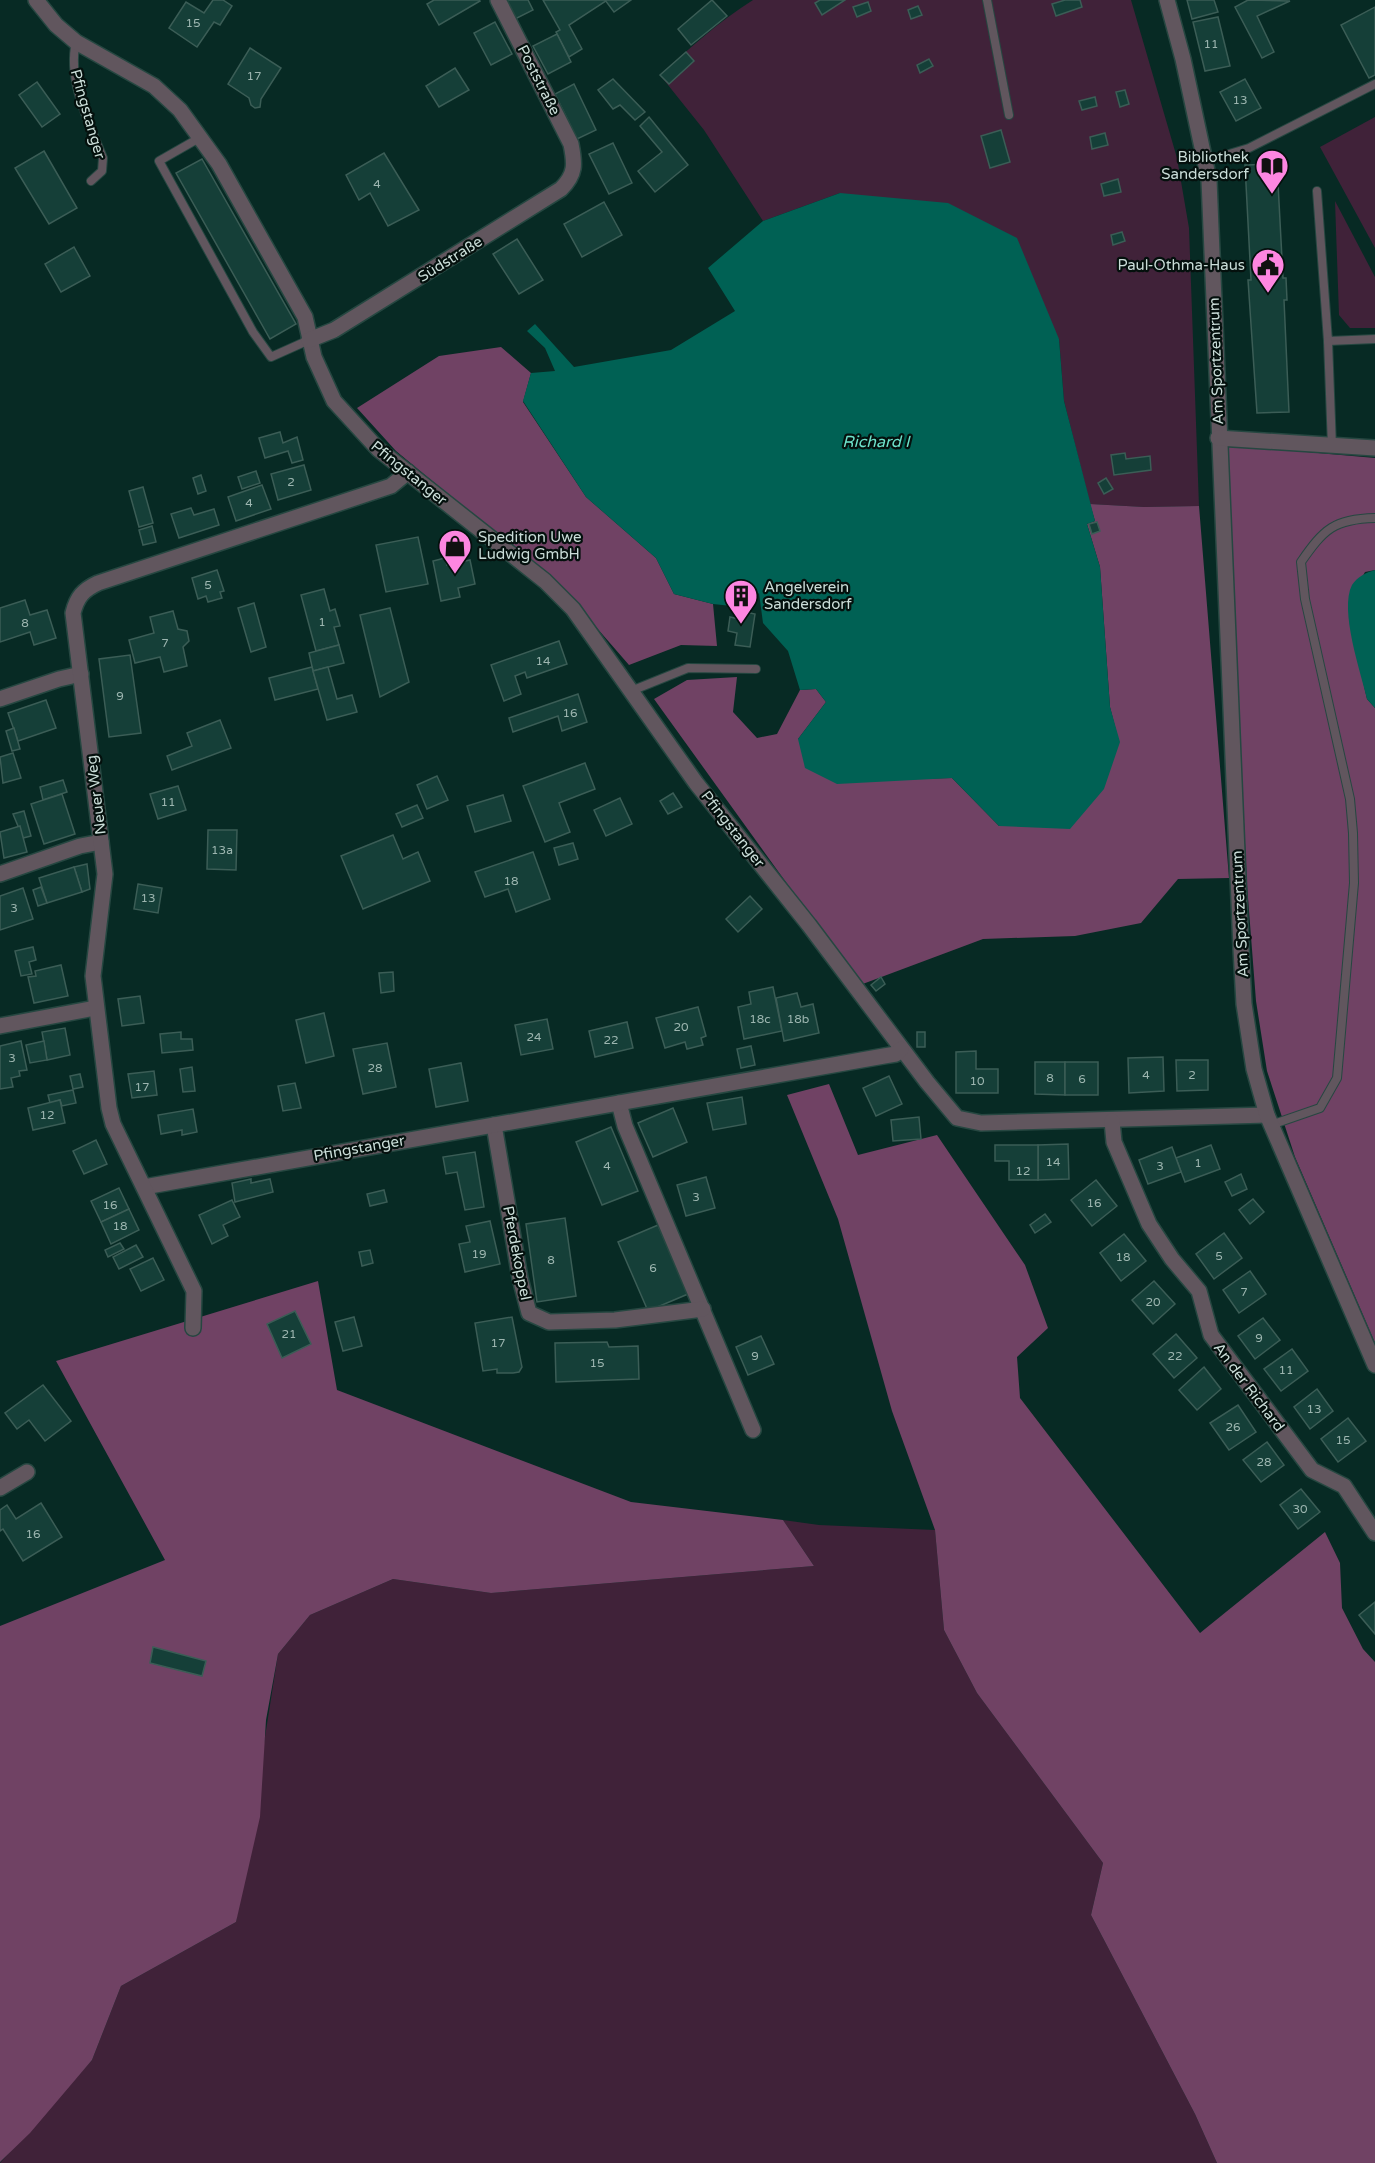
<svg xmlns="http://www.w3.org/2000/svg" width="1375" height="2163" viewBox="0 0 1375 2163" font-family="'Varela Round',sans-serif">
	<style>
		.green { fill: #402239 }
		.forest { fill: #704264 }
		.water { fill: #006154 }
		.building { fill: #153f38; stroke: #3b5d56; stroke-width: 1.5 }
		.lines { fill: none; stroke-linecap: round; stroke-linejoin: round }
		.lane-casing { stroke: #264741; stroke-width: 10 }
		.street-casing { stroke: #264741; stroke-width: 18 }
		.lane { stroke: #61565e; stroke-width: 8 }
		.street { stroke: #61565e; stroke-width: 15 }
		.labels { text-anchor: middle; stroke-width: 4.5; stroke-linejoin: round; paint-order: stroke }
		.number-label { font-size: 12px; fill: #9db6b0 }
		.street-label { font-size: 15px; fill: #caddd8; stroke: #04100d }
		.poi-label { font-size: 15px; fill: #caddd8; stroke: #04100d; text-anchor: end }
		.water-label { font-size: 16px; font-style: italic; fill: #6ee2cb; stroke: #04100d }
	</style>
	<rect width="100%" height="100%" fill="#072a24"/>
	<g class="green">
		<path d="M753 0H1131L1177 158 1189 228 1199 506 1144 507 1090 504 1064 401 1059 339 840 193 763 221 704 130 660 75C690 48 718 22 753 0Z"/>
		<polygon points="1375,117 1375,248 1320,147"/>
		<polygon points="1335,201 1375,277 1375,328 1350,328 1339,315"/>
		<polygon points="783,1520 819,1525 935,1530 944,1630 977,1693 1103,1863 1091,1915 1195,2114 1217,2163 0,2163 92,2060 121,1986 236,1922 278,1654 310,1615 393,1579 491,1593 814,1566"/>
	</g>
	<g class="forest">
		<polygon points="501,347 531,373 523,402 586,497 656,558 674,594 713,604 717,646 681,645 629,665 563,589 396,451 357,408 439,356"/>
		<polygon points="1226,445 1375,458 1375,570 1365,572 1349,601 1350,625 1367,699 1375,708 1375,1343 1295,1157 1267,1071 1256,1001 1247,885"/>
		<polygon points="1090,504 1144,507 1199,506 1229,878 1178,879 1141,923 1075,936 983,939 860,985 654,699 687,680 737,677 733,712 757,738 777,734 800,690 816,689 826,702 798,739 912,779 952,778 999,826 1119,742 1110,707 1100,567 1087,524 1095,521"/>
		<polygon points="829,1084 858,1155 937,1135 1025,1265 1048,1328 1017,1357 1020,1398 1200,1633 1325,1532 1340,1563 1342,1608 1363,1649 1375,1662 1375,2163 1217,2163 1195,2114 1091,1915 1103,1863 977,1693 944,1630 935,1530 892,1411 838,1219 787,1095"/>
		<polygon points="318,1281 337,1390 631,1502 783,1520 814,1566 491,1593 393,1579 310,1615 278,1654 266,1720 260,1817 236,1922 121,1986 92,2060 30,2133 0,2162 0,1626 165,1560 56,1361"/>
	</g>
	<g class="water">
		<polygon points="840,193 948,203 1017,238 1059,339 1064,401 1095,521 1087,524 1100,567 1110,707 1120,742 1104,789 1070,829 999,826 952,778 837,784 805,768 798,739 826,702 816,689 800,690 788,651 763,623 759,593 741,607 713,604 674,594 656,558 586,497 523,401 531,373 555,371 545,348 527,331 535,324 574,367 671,350 735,311 708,268 763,221"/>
		<path d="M1375 570V708L1367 699C1361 673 1339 610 1352 585 1357 577 1367 572 1375 570Z"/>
	</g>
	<g class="building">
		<polygon points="213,0 223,0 232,6 220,25 214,22 197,47 169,28 186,2 204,13"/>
		<polygon points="434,0 479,0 480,1 439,25 427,4"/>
		<polygon points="506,0 528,0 533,10 515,19"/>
		<polygon points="543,0 605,0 606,1 569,25 582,49 569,57 556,32 560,30"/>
		<polygon points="605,0 631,0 614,12"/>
		<polygon points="712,0 727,16 691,45 678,29"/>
		<polygon points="820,0 845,0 822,15 815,3"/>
		<polygon points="1065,0 1080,0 1082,7 1056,16 1052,4"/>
		<polygon points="1187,0 1214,0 1218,12 1192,19"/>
		<polygon points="1248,0 1290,1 1257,16 1274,52 1262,58 1235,7"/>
		<polygon points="868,2 871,11 857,17 853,7"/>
		<polygon points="918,6 922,15 911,19 908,10"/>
		<polygon points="1375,7 1375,75 1369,78 1341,25"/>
		<polygon points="1218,17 1230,66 1205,71 1193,22"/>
		<polygon points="495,22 512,54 491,65 474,33"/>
		<polygon points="557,34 571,62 548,74 533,46"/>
		<polygon points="250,48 281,68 261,99 260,107 255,108 251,105 249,98 228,84"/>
		<polygon points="686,52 694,61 669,84 660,75"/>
		<polygon points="929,59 933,66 920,73 917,65"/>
		<polygon points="455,68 469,90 439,107 426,86"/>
		<polygon points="613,79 645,112 635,120 620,105 613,109 598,90"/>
		<polygon points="1245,79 1261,108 1236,121 1220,92"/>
		<polygon points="37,82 60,114 42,127 19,95"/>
		<polygon points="574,84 596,130 577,139 555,94"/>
		<polygon points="1125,90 1129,104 1120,107 1116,92"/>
		<polygon points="1095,97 1097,106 1082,110 1079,101"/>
		<polygon points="649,117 688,165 655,192 638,171 662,152 640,126"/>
		<polygon points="1001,130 1010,162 990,168 981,136"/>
		<polygon points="1105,133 1108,145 1092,149 1090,137"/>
		<polygon points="613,143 632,183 609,194 589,154"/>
		<polygon points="44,151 77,208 49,224 15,168"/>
		<polygon points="384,153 419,210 388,226 370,193 359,200 346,175"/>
		<polygon points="202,159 296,324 270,339 176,173"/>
		<polygon points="1277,164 1283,278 1286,278 1287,300 1284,300 1289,412 1257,413 1248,280 1251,280 1245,165"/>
		<polygon points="1118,179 1121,192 1104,196 1101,184"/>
		<polygon points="604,202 622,235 582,257 564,224"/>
		<polygon points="1122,232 1125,241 1113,245 1111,235"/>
		<polygon points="517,239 543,280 519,294 493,254"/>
		<polygon points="74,247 90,276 61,292 45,264"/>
		<polygon points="280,432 283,443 297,437 303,460 292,463 288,451 265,458 259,438"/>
		<polygon points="1125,453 1126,459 1150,456 1151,470 1114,475 1111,455"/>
		<polygon points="304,465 311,490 278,500 271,474"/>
		<polygon points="256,471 260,483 242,489 238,477"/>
		<polygon points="201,475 206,491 198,494 193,478"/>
		<polygon points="1106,478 1113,489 1104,494 1098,483"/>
		<polygon points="262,485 271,509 236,521 228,497"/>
		<polygon points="143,487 153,523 139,527 129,491"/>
		<polygon points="191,508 194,515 214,509 219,525 179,538 171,514"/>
		<polygon points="1097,522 1100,531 1092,534 1089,524"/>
		<polygon points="152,526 156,542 143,545 139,530"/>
		<polygon points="418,537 428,584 386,592 376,545"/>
		<polygon points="445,558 447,565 470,560 475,584 458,588 460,597 441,601 433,561"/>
		<polygon points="217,570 224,591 220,592 222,598 208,602 206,596 198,599 192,578"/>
		<polygon points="324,589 330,611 335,609 340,626 334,627 339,645 316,651 301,595"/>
		<polygon points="25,600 30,615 47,610 56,638 34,645 30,632 0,642 0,608"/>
		<polygon points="254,603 266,647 251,652 238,608"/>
		<polygon points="390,608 409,682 380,697 360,615"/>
		<polygon points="173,611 178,629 187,631 189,641 183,647 187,666 164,672 160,657 135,663 129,640 154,633 150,617"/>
		<polygon points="741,611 755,614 750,647 735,645 737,633 728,631 730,617 739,619"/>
		<polygon points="559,641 567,664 527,678 525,672 515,676 521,694 504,701 491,665"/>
		<polygon points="339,645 344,663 313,671 309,653"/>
		<polygon points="130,655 141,733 109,737 99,659"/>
		<polygon points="312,667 318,689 275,700 269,678"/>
		<polygon points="328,667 337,699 352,695 357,712 327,720 313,671"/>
		<polygon points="578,694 587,722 562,731 558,716 513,732 509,718"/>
		<polygon points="46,700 56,728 18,741 8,713"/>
		<polygon points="220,720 231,748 172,770 167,756 192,746 187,733"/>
		<polygon points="14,728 20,749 12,751 6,731"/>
		<polygon points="13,753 21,778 3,783 0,757"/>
		<polygon points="585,763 595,789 559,803 570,832 545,842 523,786"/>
		<polygon points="437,776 448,800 427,809 417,785"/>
		<polygon points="63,780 67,792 43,800 40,787"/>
		<polygon points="178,786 186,810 158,819 150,794"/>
		<polygon points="673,793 682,807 668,814 660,801"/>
		<polygon points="62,794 75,834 44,844 31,804"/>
		<polygon points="503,795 511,821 475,832 467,806"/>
		<polygon points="620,798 632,824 606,836 594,810"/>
		<polygon points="417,805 423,818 402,827 396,814"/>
		<polygon points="24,811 31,836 23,838 13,814"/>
		<polygon points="20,826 27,852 4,858 0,832"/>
		<polygon points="208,830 237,830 236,870 207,869"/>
		<polygon points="393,835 403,859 418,852 430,881 363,909 341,856"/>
		<polygon points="573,843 578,859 559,865 554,848"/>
		<polygon points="533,852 550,899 516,912 508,889 485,897 475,872"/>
		<polygon points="87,864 90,889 82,892 74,867"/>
		<polygon points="74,867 82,892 47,903 39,878"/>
		<polygon points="138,884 162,888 158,913 134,909"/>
		<polygon points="41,887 47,903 38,906 33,890"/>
		<polygon points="23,888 33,919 0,930 0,896"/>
		<polygon points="750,896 762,909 738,932 726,919"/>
		<polygon points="33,947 36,960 29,962 32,974 21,976 15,951"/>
		<polygon points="61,965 68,996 34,1003 28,977 36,976 35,971"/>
		<polygon points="393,972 394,991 381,993 379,973"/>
		<polygon points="881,977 885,984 876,991 871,985"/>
		<polygon points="773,987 782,1031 744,1039 738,1007 751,1004 749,992"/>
		<polygon points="797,993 801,1007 813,1004 819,1033 784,1041 776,998"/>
		<polygon points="140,996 144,1023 122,1026 118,999"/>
		<polygon points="698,1007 706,1036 701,1038 703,1045 687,1049 685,1042 665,1048 656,1018"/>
		<polygon points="324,1013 334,1056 306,1063 296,1020"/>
		<polygon points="547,1019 553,1049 521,1055 515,1025"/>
		<polygon points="627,1022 633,1048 595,1057 589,1031"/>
		<polygon points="65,1028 70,1055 47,1060 42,1032"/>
		<polygon points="181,1032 181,1039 192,1039 193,1050 162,1053 160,1034"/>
		<rect x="917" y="1032" width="8" height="15"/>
		<polygon points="21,1041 27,1070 19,1071 20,1076 11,1078 13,1087 0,1089 0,1046"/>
		<polygon points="44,1041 47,1060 30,1063 26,1045"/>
		<polygon points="387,1043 396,1087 363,1094 353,1049"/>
		<polygon points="751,1046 755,1065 741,1068 737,1049"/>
		<polygon points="976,1051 976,1069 998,1069 998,1093 956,1093 956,1052"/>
		<polygon points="1163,1057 1164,1091 1129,1093 1128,1058"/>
		<polygon points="1176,1060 1208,1060 1208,1090 1177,1091"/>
		<polygon points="1035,1062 1065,1062 1065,1095 1035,1094"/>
		<rect x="1065" y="1062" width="33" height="33"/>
		<polygon points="461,1063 468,1101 436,1107 429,1069"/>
		<polygon points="192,1067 195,1091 183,1092 180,1069"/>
		<polygon points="154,1071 157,1095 132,1098 128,1074"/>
		<polygon points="80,1074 83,1087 73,1089 70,1076"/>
		<polygon points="889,1076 902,1104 876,1116 863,1088"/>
		<polygon points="295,1083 301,1108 283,1111 278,1086"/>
		<polygon points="73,1090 76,1103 62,1106 60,1100 50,1103 48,1095"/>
		<polygon points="742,1097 746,1124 713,1130 707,1103"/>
		<polygon points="60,1100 65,1123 33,1130 28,1108"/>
		<polygon points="673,1108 687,1142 653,1157 638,1123"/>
		<polygon points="193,1109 197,1132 182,1135 182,1130 161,1134 158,1115"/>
		<polygon points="919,1117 921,1139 893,1141 891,1120"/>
		<polygon points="611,1127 638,1191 602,1205 576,1142"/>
		<polygon points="96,1140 107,1164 84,1174 73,1151"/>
		<polygon points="1068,1144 1069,1179 1038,1180 1038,1145"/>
		<polygon points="995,1145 1038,1145 1038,1180 1009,1180 1009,1161 995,1161"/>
		<polygon points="1211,1145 1220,1169 1185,1182 1176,1158"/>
		<polygon points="1172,1147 1181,1172 1148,1184 1139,1160"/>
		<polygon points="475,1152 484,1207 465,1210 457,1172 446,1174 443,1157"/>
		<polygon points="1241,1174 1247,1189 1232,1196 1225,1182"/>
		<polygon points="706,1177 715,1208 686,1216 677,1185"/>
		<polygon points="251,1179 251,1183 270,1179 273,1192 235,1202 232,1183"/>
		<polygon points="1096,1180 1117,1206 1092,1226 1071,1200"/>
		<polygon points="119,1188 129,1209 101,1222 91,1201"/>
		<polygon points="384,1190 387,1202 370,1206 367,1194"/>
		<polygon points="1253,1199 1264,1212 1250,1224 1239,1210"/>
		<polygon points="232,1200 240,1217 223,1225 228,1236 212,1244 199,1215"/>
		<polygon points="129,1209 139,1230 111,1244 101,1222"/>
		<polygon points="1045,1214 1051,1222 1035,1233 1030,1225"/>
		<polygon points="565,1218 576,1296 537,1302 526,1224"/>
		<polygon points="490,1221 500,1264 465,1272 459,1244 470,1242 466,1226"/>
		<polygon points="658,1225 688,1294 648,1311 618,1242"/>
		<polygon points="1224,1233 1242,1258 1214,1279 1196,1254"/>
		<polygon points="1124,1234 1146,1261 1121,1281 1100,1253"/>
		<polygon points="120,1243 124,1249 108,1257 105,1250"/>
		<polygon points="136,1245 143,1257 119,1269 113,1257"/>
		<polygon points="370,1250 373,1263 362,1266 359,1252"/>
		<polygon points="153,1258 164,1280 141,1291 130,1269"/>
		<polygon points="1250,1271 1266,1294 1239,1313 1223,1290"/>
		<polygon points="1154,1281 1175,1304 1153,1324 1132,1300"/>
		<polygon points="295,1311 311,1344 282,1358 267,1324"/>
		<polygon points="354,1317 362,1346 343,1351 335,1322"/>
		<polygon points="512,1317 522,1367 519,1372 513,1373 497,1373 497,1369 483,1371 475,1323"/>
		<polygon points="1263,1318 1280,1340 1255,1359 1238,1336"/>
		<polygon points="1176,1334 1197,1358 1174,1378 1153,1354"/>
		<polygon points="761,1336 774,1364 748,1375 736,1347"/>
		<polygon points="607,1342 609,1347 638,1346 639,1379 556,1382 555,1343"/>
		<polygon points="1292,1349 1308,1371 1281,1391 1264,1369"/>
		<polygon points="1204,1367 1221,1389 1197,1410 1179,1390"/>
		<polygon points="43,1385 71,1421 45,1441 29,1420 17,1429 5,1413"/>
		<polygon points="1317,1389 1333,1411 1310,1429 1294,1407"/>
		<polygon points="1238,1405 1256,1432 1229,1450 1210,1423"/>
		<polygon points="1348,1418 1366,1441 1338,1462 1321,1439"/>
		<polygon points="1267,1442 1284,1465 1261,1482 1243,1460"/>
		<polygon points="1301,1489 1320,1512 1298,1529 1280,1505"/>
		<polygon points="41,1503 62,1537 23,1561 3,1529 0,1531 0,1510 7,1505 16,1519"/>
		<polygon points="1375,1602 1375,1634 1359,1615"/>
		<polygon points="153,1647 206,1661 202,1676 150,1663"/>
	</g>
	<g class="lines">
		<g class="lane-casing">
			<g id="lane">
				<polyline points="987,0 1009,115"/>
				<path d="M76 42C67 80 89 123 103 158L102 171 91 181"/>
				<polyline points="201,137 159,161 253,332 271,357 309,340"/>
				<polyline points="1206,161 1249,148 1375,84"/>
				<polyline points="1317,191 1328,341 1375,339"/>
				<polyline points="1328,341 1332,447"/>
				<polyline points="631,691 688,668 756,669"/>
				<path d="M1271 1125 1320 1108 1337 1078 1354 883 1353 833 1350 799 1305 599 1301 562C1324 529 1334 519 1375 518"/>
			</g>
		</g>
		<g class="street-casing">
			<g id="street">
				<polyline points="36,0 56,25 76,42 154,86 180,110 219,164 305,317 314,357 334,401 378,449 545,581 573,609 696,783 809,925 927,1082 957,1118 981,1123 1267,1115"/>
				<polyline points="1167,0 1183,59 1209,180 1241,949 1244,1004 1254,1069 1267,1115 1375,1365"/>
				<path d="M309 340 334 330 561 189C576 174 575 164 571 144L498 0"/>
				<polyline points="1218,438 1375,448"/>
				<polyline points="0,699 59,679 81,674"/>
				<polyline points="0,874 80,846 101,842"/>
				<polyline points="0,1026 95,1008"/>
				<polyline points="619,1103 625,1126 753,1430"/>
				<polyline points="1112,1121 1114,1142 1149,1224 1172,1259 1199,1291 1211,1335 1312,1470 1344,1486 1375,1533"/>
				<polyline points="494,1125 520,1278 529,1313 549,1322 615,1320 703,1309"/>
				<polyline points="144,1187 884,1056 896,1054 901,1049"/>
				<path d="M193 1328 194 1291 113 1124 109 1108 93 976 105 874 73 613C77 597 83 590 98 583L391 486 408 472"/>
				<polyline points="0,1488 27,1472"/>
			</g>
		</g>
		<use href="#lane" class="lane"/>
		<use href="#street" class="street"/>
	</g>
	<defs>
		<g id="library-pin" transform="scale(1.725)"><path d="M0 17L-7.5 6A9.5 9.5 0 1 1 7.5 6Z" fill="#fd86e1" stroke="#04100d"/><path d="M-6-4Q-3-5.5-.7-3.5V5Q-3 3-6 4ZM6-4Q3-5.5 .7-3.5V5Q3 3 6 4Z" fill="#111"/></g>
		<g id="civic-pin" transform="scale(1.725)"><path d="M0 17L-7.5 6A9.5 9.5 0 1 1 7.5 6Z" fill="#fd86e1" stroke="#04100d"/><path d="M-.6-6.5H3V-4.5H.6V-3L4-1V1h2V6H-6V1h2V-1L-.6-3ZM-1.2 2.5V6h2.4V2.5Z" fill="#111"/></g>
		<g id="shop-pin" transform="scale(1.725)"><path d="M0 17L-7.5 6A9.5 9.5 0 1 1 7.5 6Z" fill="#fd86e1" stroke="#04100d"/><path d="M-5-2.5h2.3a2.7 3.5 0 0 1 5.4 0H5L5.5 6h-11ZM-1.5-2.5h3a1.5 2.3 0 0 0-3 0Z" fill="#111"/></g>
		<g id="building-pin" transform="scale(1.725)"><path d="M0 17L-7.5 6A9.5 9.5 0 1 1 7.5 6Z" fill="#fd86e1" stroke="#04100d"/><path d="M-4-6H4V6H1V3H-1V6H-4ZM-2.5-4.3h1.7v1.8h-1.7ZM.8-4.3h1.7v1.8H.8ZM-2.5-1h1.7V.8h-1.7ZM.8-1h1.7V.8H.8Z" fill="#111"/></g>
	</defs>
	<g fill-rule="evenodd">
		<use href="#library-pin" x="1272" y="166"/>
		<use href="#civic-pin" x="1268" y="265"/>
		<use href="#shop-pin" x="455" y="546"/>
		<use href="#building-pin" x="741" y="596"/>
	</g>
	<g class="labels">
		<g class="number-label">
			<text x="193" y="27">15</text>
			<text x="1211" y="48">11</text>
			<text x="254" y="80">17</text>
			<text x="1240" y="104">13</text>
			<text x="377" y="188">4</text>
			<text x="291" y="486">2</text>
			<text x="249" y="507">4</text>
			<text x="208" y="589">5</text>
			<text x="322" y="626">1</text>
			<text x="25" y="627">8</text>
			<text x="165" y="647">7</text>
			<text x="543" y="665">14</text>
			<text x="120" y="700">9</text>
			<text x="570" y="717">16</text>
			<text x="168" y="806">11</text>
			<text x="222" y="854">13a</text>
			<text x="511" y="885">18</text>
			<text x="148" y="902">13</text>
			<text x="14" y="912">3</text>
			<text x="760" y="1023">18c</text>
			<text x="798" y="1023">18b</text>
			<text x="681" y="1031">20</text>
			<text x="534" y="1041">24</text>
			<text x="611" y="1044">22</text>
			<text x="12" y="1062">3</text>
			<text x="375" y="1072">28</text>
			<text x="1146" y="1079">4</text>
			<text x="1192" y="1079">2</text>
			<text x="1050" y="1082">8</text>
			<text x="1082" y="1083">6</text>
			<text x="977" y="1085">10</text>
			<text x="142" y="1091">17</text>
			<text x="47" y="1119">12</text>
			<text x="1053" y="1166">14</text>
			<text x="1198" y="1167">1</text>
			<text x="607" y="1170">4</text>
			<text x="1160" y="1170">3</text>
			<text x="1023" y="1175">12</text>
			<text x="696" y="1201">3</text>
			<text x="1094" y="1207">16</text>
			<text x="110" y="1209">16</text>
			<text x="120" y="1230">18</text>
			<text x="479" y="1258">19</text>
			<text x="1219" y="1260">5</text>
			<text x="1123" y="1261">18</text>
			<text x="551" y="1264">8</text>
			<text x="653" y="1272">6</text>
			<text x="1244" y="1296">7</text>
			<text x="1153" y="1306">20</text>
			<text x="289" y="1338">21</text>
			<text x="1259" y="1342">9</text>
			<text x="498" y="1347">17</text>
			<text x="755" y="1360">9</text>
			<text x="1175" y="1360">22</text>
			<text x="597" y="1367">15</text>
			<text x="1286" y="1374">11</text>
			<text x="1314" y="1413">13</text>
			<text x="1233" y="1431">26</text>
			<text x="1343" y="1444">15</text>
			<text x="1264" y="1466">28</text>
			<text x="1300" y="1513">30</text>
			<text x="33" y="1538">16</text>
		</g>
		<g class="street-label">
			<text transform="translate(539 80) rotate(63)" y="5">Poststraße</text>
			<text transform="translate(88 114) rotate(74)" y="5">Pfingstanger</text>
			<text transform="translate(450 259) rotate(-32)" y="5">Südstraße</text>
			<text transform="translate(1216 361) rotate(-92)" y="5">Am Sportzentrum</text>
			<text transform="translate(409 473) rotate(39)" y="5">Pfingstanger</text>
			<text transform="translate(96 795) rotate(-97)" y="5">Neuer Weg</text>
			<text transform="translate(733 829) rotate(52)" y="5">Pfingstanger</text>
			<text transform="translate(1240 914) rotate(-93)" y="5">Am Sportzentrum</text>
			<text transform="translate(359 1148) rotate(-10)" y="5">Pfingstanger</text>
			<text transform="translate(517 1253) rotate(79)" y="5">Pferdekoppel</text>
			<text transform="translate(1249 1387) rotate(53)" y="5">An der Richard</text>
		</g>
		<g class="poi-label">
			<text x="1249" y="162">Bibliothek<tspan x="1249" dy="17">Sandersdorf</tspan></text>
			<text x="1245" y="270">Paul-Othma-Haus</text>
			<text x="478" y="542" text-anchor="start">Spedition Uwe<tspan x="478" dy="17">Ludwig GmbH</tspan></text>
			<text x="764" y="592" text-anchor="start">Angelverein<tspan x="764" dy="17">Sandersdorf</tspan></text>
		</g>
		<g class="water-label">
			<text x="876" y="447">Richard I</text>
		</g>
	</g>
</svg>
